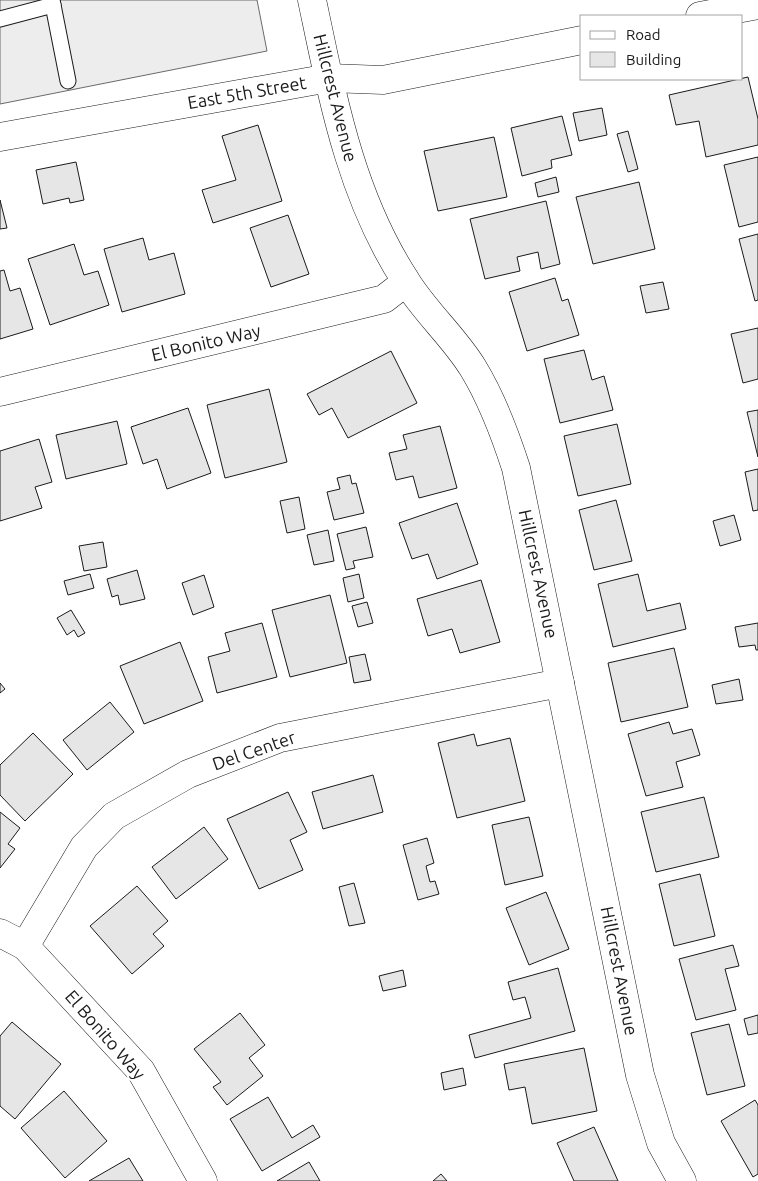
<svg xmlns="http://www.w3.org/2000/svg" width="758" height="1181" viewBox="0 0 758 1181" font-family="Ubuntu,sans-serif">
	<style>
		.built { fill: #ededed; stroke: #6a6a6a }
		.building { fill: #e6e6e6; stroke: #1a1a1a }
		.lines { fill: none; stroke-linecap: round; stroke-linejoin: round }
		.service-casing { stroke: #1a1a1a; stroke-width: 17 }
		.minor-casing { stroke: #1a1a1a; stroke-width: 29 }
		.service { stroke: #fff; stroke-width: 15 }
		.minor { stroke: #fff; stroke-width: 28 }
		.labels { text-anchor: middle; stroke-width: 4; stroke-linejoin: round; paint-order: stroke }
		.street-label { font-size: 18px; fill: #1a1a1a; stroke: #fff }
	</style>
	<rect width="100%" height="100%" fill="#fff"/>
	<polygon class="built" points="0,0 257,0 267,51 0,104"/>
	<g class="building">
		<polygon points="748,77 758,119 758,145 706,157 699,121 676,125 669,95"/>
		<polygon points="602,108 607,135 579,141 573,113"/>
		<polygon points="562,116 572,155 551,160 552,168 522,176 511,128"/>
		<polygon points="258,125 282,201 213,223 202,190 236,180 222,136"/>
		<polygon points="628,131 638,169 628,172 617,134"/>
		<polygon points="494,137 507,197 438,211 424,151"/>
		<polygon points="758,157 758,222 739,227 724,165"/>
		<polygon points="76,162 84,200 70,203 69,198 43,204 36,170"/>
		<polygon points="556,177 559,192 538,197 535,183"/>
		<polygon points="639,182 655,249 593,264 576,197"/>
		<polygon points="0,200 7,228 0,229"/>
		<polygon points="546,201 560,264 541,269 538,252 517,257 520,271 485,279 470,219"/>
		<polygon points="288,215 309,274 271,287 250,228"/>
		<polygon points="758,234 758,300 755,301 739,239"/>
		<polygon points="143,238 149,260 174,253 185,294 122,312 104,249"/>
		<polygon points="74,244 84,275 98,271 109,305 50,325 28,259"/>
		<polygon points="4,270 10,291 20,288 33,329 0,339 0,271"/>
		<polygon points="555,278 562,301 568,299 579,335 527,351 509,292"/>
		<polygon points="663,282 669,309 646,313 640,286"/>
		<polygon points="758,328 758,379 743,383 731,334"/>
		<polygon points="584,350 592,380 604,376 613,410 560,423 544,359"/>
		<polygon points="391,351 417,403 348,438 332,408 319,415 307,394"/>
		<polygon points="269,389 287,462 225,478 207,405"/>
		<polygon points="188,408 211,473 167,489 157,459 143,464 131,427"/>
		<polygon points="758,410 758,457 747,412"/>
		<polygon points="117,421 127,464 66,479 56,435"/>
		<polygon points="617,424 631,484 578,496 564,436"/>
		<polygon points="440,426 457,488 419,498 413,476 396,480 389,453 407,449 403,435"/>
		<polygon points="39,439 52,482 35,487 42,508 0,521 0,451"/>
		<polygon points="758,469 758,510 753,511 745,472"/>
		<polygon points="350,475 352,484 356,483 364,513 334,520 327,492 340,489 337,478"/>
		<polygon points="299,497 305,529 287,533 280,501"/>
		<polygon points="616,500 632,561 594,570 579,510"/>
		<polygon points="457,503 478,564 437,579 428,554 412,559 399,523"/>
		<polygon points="734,515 741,540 720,546 713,521"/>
		<polygon points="366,527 373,557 353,561 355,568 346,570 337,534"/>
		<polygon points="328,530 334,561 314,565 307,535"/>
		<polygon points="103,542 107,567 84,571 79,546"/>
		<polygon points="137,570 145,599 120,605 118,595 112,597 107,579"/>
		<polygon points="90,574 94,588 68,595 64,581"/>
		<polygon points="359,574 364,598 348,602 343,578"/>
		<polygon points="638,574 647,611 680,603 686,629 613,647 598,584"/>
		<polygon points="204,575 214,607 193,615 182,583"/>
		<polygon points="481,580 500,642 460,653 452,629 428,636 417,599"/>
		<polygon points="330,595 347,663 290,677 272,610"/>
		<polygon points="367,602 373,623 358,627 352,606"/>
		<polygon points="71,610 85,633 78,637 74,630 67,635 57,618"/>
		<polygon points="262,623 277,677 217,693 208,657 230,651 225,633"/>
		<polygon points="758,623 758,650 756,650 755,645 739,647 735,627"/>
		<polygon points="180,642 203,701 144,724 120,666"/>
		<polygon points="674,648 688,707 621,722 608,663"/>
		<polygon points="365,654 371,680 354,683 349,657"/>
		<polygon points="739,679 743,700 716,704 712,685"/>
		<polygon points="0,683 5,689 0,693"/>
		<polygon points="110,702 134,732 87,770 63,740"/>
		<polygon points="669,722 673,734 692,729 700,755 676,762 683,787 646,796 628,734"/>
		<polygon points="33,733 73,774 25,821 0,795 0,765"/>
		<polygon points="474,734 477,746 510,738 525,801 457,818 438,743"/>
		<polygon points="373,775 383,812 323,829 312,792"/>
		<polygon points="288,792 307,832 290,840 303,870 259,889 227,819"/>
		<polygon points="704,797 719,857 656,872 641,812"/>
		<polygon points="0,812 20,828 8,844 15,849 0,868"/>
		<polygon points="529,817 543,876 505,885 492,825"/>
		<polygon points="204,827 228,859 176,899 152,867"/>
		<polygon points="427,838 434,863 426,866 430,882 435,881 439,894 418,900 403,845"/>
		<polygon points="700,874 715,936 674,946 659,884"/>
		<polygon points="354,883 365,923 349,926 339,887"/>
		<polygon points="137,886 168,921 153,934 164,946 132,974 90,926"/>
		<polygon points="546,892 569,949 529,965 506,908"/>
		<polygon points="733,945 739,966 725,969 736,1010 696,1020 679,959"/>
		<polygon points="558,968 575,1031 475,1058 469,1035 531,1018 525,997 513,1000 508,982"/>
		<polygon points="403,970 406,986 383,991 379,976"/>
		<polygon points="240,1013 265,1045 249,1058 263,1076 227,1105 213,1087 221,1082 194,1049"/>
		<polygon points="758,1015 758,1033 748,1035 744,1019"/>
		<polygon points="12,1022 61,1064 15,1119 0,1106 0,1036"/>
		<polygon points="729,1024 745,1086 707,1095 691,1033"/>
		<polygon points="584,1048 597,1111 532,1124 525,1087 509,1090 504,1064"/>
		<polygon points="463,1068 466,1085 444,1090 441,1073"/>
		<polygon points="64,1091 107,1141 65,1178 21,1128"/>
		<polygon points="268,1097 292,1138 313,1125 320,1137 262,1171 230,1119"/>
		<polygon points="755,1100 758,1105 758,1174 753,1177 721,1121"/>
		<polygon points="594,1127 618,1181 574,1181 557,1143"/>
		<polygon points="129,1158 143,1181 89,1181"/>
		<polygon points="309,1162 320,1181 277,1181"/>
		<polygon points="441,1174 447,1181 433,1181"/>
	</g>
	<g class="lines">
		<g class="service-casing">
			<g id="service">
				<polyline points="53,5 68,81"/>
				<polyline points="0,19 53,5 52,0"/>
			</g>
		</g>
		<g class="minor-casing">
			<g id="minor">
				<path d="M312 0C333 99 350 195 406 281 425 312 454 337 473 368 492 399 505 434 516 468L640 1075 661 1143 682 1181"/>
				<polyline points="700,16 758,5"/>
				<polyline points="0,137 329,78 383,80 582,40"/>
				<polyline points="0,392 384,299 406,282"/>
				<polyline points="0,933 25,946 141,1071 203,1181"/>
				<polyline points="25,946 84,847 114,816 188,774 280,738 560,683"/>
			</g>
		</g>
		<use href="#service" class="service"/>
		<use href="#minor" class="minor"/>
	</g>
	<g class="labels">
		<g class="street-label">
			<text transform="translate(247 93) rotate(-10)" y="6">East 5th Street</text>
			<text transform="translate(335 98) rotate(76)" y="6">Hillcrest Avenue</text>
			<text transform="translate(206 343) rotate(-13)" y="6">El Bonito Way</text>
			<text transform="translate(538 574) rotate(78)" y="6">Hillcrest Avenue</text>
			<text transform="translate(254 751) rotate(-19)" y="6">Del Center</text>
			<text transform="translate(619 971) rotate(79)" y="6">Hillcrest Avenue</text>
			<text transform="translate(105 1035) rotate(49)" y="6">El Bonito Way</text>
		</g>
	</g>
	<rect x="580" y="15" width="162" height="65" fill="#ffffff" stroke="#a3a3a3"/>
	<rect x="590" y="31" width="25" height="8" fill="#ffffff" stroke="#a3a3a3"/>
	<text x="626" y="40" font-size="15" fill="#1a1a1a">Road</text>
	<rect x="590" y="52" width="25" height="15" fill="#e6e6e6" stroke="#a3a3a3"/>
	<text x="626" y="65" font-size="15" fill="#1a1a1a">Building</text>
</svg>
